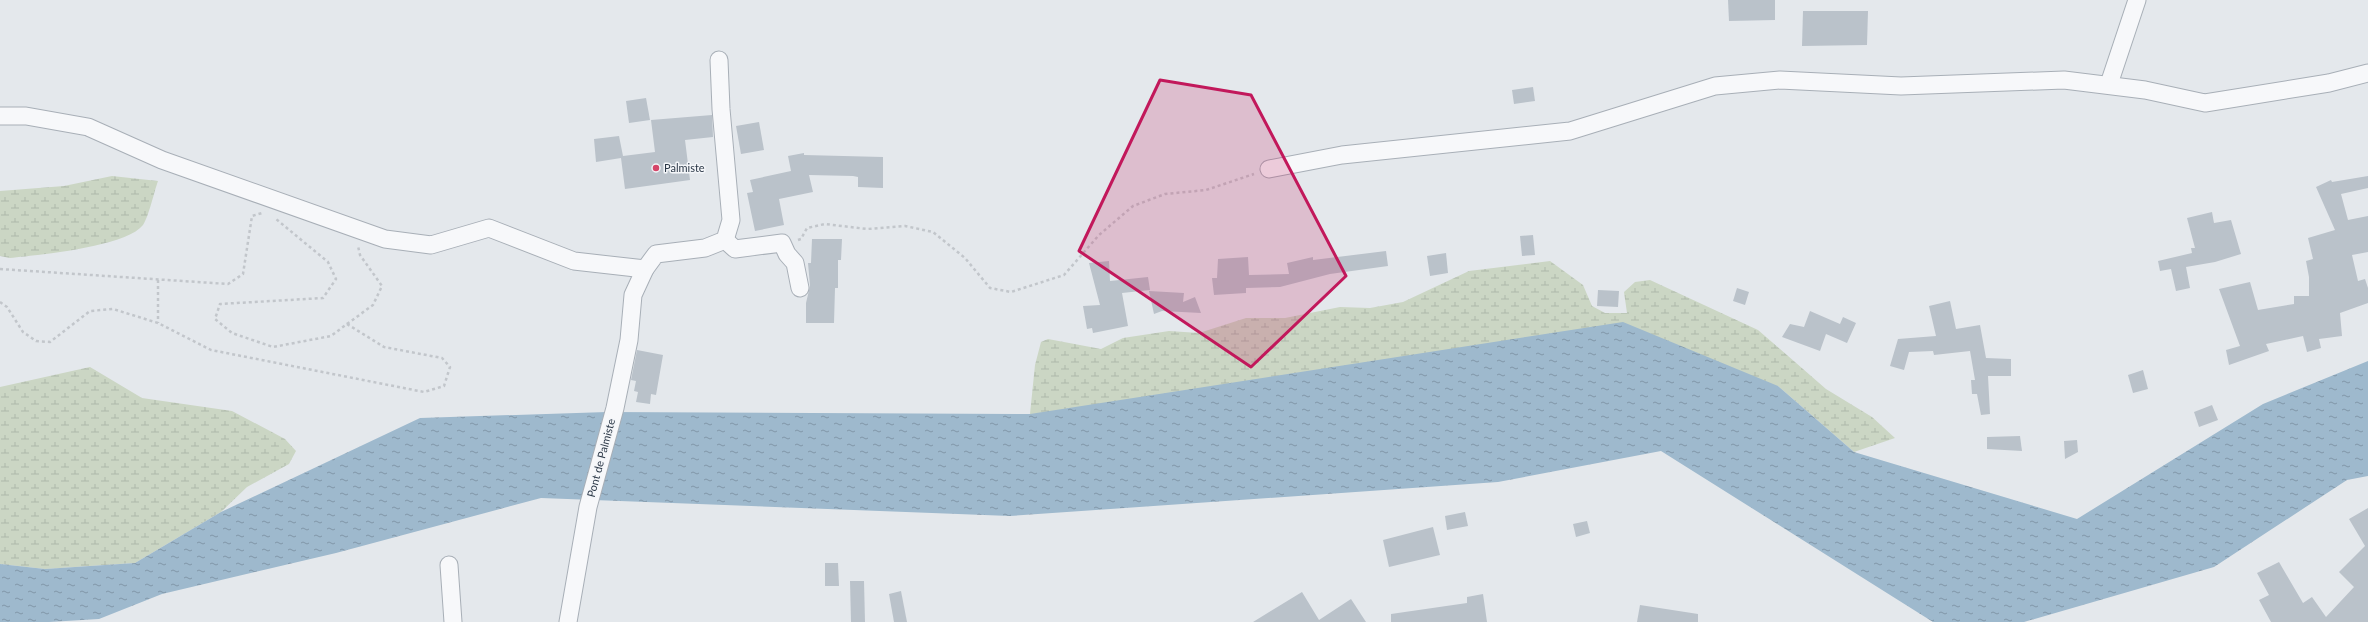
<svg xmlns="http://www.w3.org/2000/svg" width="2368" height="622" viewBox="0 0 2368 622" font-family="Lato,sans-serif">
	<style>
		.wetland { fill: url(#wetland-marsh) }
		.water { fill: url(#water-ripples) }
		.building { fill: #bac2ca }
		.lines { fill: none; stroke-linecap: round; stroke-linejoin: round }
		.minor-casing { stroke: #a8afb7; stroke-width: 19 }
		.path { stroke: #c2c6cb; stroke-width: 2.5; stroke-dasharray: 3 3; stroke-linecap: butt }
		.minor { stroke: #f7f8fa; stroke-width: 17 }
		.marked { fill: #c2185b; fill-opacity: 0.2; stroke: #c2185b; stroke-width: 3; stroke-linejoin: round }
		.poi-dot { fill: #d54569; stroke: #f4f6f9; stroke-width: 1.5 }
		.labels { text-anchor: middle; stroke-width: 3; stroke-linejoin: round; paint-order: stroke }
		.poi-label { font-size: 11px; fill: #2a3746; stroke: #f4f6f9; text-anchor: start }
		.street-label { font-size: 11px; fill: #2a3746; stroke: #f4f6f9 }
	</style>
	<defs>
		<pattern id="wetland-marsh" width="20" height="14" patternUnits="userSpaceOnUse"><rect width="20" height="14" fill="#cbd6c4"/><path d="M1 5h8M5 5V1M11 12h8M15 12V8" fill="none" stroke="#aeb8aa"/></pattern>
		<pattern id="water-ripples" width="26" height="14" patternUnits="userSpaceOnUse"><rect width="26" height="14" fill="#9eb9cd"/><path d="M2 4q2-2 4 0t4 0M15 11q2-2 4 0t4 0" fill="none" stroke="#8197a8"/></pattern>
	</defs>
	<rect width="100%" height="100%" fill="#e4e8ec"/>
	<g class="wetland">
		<path d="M112 176 158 181C154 192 149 216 143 225 126 247 38 255 10 258L0 256V191L64 186Z"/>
		<polygon points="1550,261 1583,285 1592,306 1605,313 1627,313 1624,292 1635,282 1650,280 1758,330 1826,389 1872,417 1895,438 1854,452 1778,386 1030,414 1035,365 1041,342 1048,339 1101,349 1123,338 1169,331 1199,333 1246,318 1285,318 1340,307 1370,308 1403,302 1469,271"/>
		<polygon points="90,367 142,398 232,411 285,439 296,451 289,464 247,487 221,512 135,563 45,569 0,564 0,387"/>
	</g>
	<polygon class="water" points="1623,322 1778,386 1854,452 2077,519 2263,404 2368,361 2368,476 2347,480 2214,567 2024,622 1933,622 1661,451 1498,482 1010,516 541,498 336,553 162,594 99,619 49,622 0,622 0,564 45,569 135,563 221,512 420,418 607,412 1030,414"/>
	<g class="building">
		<polygon points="1728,0 1775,0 1775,20 1729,21"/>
		<polygon points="1803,11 1868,11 1867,45 1802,46"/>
		<polygon points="1533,87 1535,101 1514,104 1512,90"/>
		<polygon points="646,98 650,120 629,123 626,101"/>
		<polygon points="712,115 713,137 685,140 690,180 625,189 621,158 596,162 594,139 619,136 623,156 655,152 651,120"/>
		<polygon points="759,122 764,150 741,154 736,126"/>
		<polygon points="804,153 804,155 883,157 883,188 858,187 858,177 853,176 809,175 813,192 779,199 784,225 755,231 747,193 753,192 750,180 791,171 788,156"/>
		<polygon points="2368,176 2368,188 2341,194 2348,220 2368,216 2368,252 2352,255 2358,281 2365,279 2368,288 2368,303 2340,313 2342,336 2319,339 2321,348 2307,352 2303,336 2266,344 2269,351 2229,365 2226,350 2240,346 2219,289 2250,282 2258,310 2294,304 2294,296 2309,296 2309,277 2306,261 2313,259 2308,238 2335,230 2316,187 2331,180 2332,182"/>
		<polygon points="2212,212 2214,223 2231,220 2241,254 2215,262 2186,267 2190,288 2176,291 2171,269 2160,271 2158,261 2192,253 2191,248 2195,248 2187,218"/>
		<polygon points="1533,235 1535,255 1522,256 1520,236"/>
		<polygon points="812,239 842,239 841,260 838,260 838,288 835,288 834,323 806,323 806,303 810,286 808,263 811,263"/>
		<polygon points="1386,251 1388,266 1330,274 1280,287 1246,288 1246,293 1214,295 1212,278 1217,278 1218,259 1248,257 1249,275 1289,274 1287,263 1313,257 1313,260"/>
		<polygon points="1446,253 1448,273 1430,276 1427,256"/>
		<polygon points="1109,261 1110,281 1148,277 1150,290 1122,293 1128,326 1093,333 1092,328 1087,329 1083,306 1100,305 1089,263"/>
		<polygon points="1737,288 1749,292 1745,305 1733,301"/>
		<polygon points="1598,290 1619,291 1618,307 1597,306"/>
		<polygon points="1149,291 1184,293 1183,302 1195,297 1201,313 1162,311 1154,314"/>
		<polygon points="1950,301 1956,329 1980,325 1986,358 2011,359 2011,376 1988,376 1990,414 1981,415 1977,394 1972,394 1971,380 1975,380 1970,351 1934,355 1933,351 1909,352 1904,370 1890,366 1898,339 1936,336 1929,306"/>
		<polygon points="1810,311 1840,324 1843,317 1856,323 1847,343 1826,334 1820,351 1782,337 1790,324 1804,327"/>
		<polygon points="637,350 663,355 656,395 651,394 650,404 636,402 638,392 634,391 636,381 631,380"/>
		<polygon points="2143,370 2148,389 2133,393 2128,375"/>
		<polygon points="2212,405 2218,420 2199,427 2194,412"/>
		<polygon points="2020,436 2022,451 1987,449 1987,437"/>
		<polygon points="2077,440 2078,452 2065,459 2064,441"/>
		<polygon points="2368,508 2368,622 2271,622 2259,600 2269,595 2257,573 2279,562 2303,603 2312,597 2326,617 2354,587 2339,572 2365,546 2349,519"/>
		<polygon points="1465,512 1468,526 1447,530 1445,516"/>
		<polygon points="1587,521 1590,533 1576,537 1573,524"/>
		<polygon points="1433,527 1440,555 1389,567 1383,540"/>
		<polygon points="825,563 838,563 839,586 825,586"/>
		<polygon points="850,581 864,581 865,622 851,622"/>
		<polygon points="901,591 907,622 894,622 889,594"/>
		<polygon points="1302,592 1319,620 1351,599 1366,622 1253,622"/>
		<polygon points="1483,594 1487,622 1391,622 1391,614 1467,603 1467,597"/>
		<polygon points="1640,605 1698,614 1698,622 1637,622"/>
	</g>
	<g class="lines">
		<g class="minor-casing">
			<g id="minor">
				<polyline points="2109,84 2137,0"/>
				<polyline points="0,116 26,116 88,127 162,160 385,239 431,245 489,228 574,261 645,269"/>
				<polyline points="1269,169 1342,155 1570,131 1715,86 1780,80 1901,86 2064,80 2145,90 2205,103 2329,83 2368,73"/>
				<polyline points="725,240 735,249 782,243 787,254 795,263 800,288"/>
				<polyline points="449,565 453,622"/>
				<polyline points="568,622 588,507 615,408 629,340 633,295 645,269 656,254 705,248 725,240 731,220 721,109 719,60"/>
			</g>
		</g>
		<g class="path">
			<polyline points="798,240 801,239 807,228 825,224 867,229 905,226 933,232 965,258 990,288 1011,292 1064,275 1099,235 1133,206 1165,194 1206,190 1254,174"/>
			<polyline points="0,269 228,284 243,274 252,216 262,213"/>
			<polyline points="158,280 158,323"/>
			<polyline points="0,302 7,307 23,332 36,341 50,342 90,311 113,309 158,323 211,350 424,392 444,386 450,367 442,358 384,347 347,324 331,336 273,347 232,333 215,319 220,304 323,298 336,279 328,262 276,219"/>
			<polyline points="347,324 373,305 382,286 360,255 358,246"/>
		</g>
		<use href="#minor" class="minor"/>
	</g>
	<path class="marked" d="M1160 80 1251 95 1346 276 1251 367 1079 251Z"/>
	<circle class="poi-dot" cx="656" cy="168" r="4"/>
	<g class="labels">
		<g class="poi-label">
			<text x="664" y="172">Palmiste</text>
		</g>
		<g class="street-label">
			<text transform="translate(601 458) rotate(-75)" y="4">Pont de Palmiste</text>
		</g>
	</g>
</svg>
